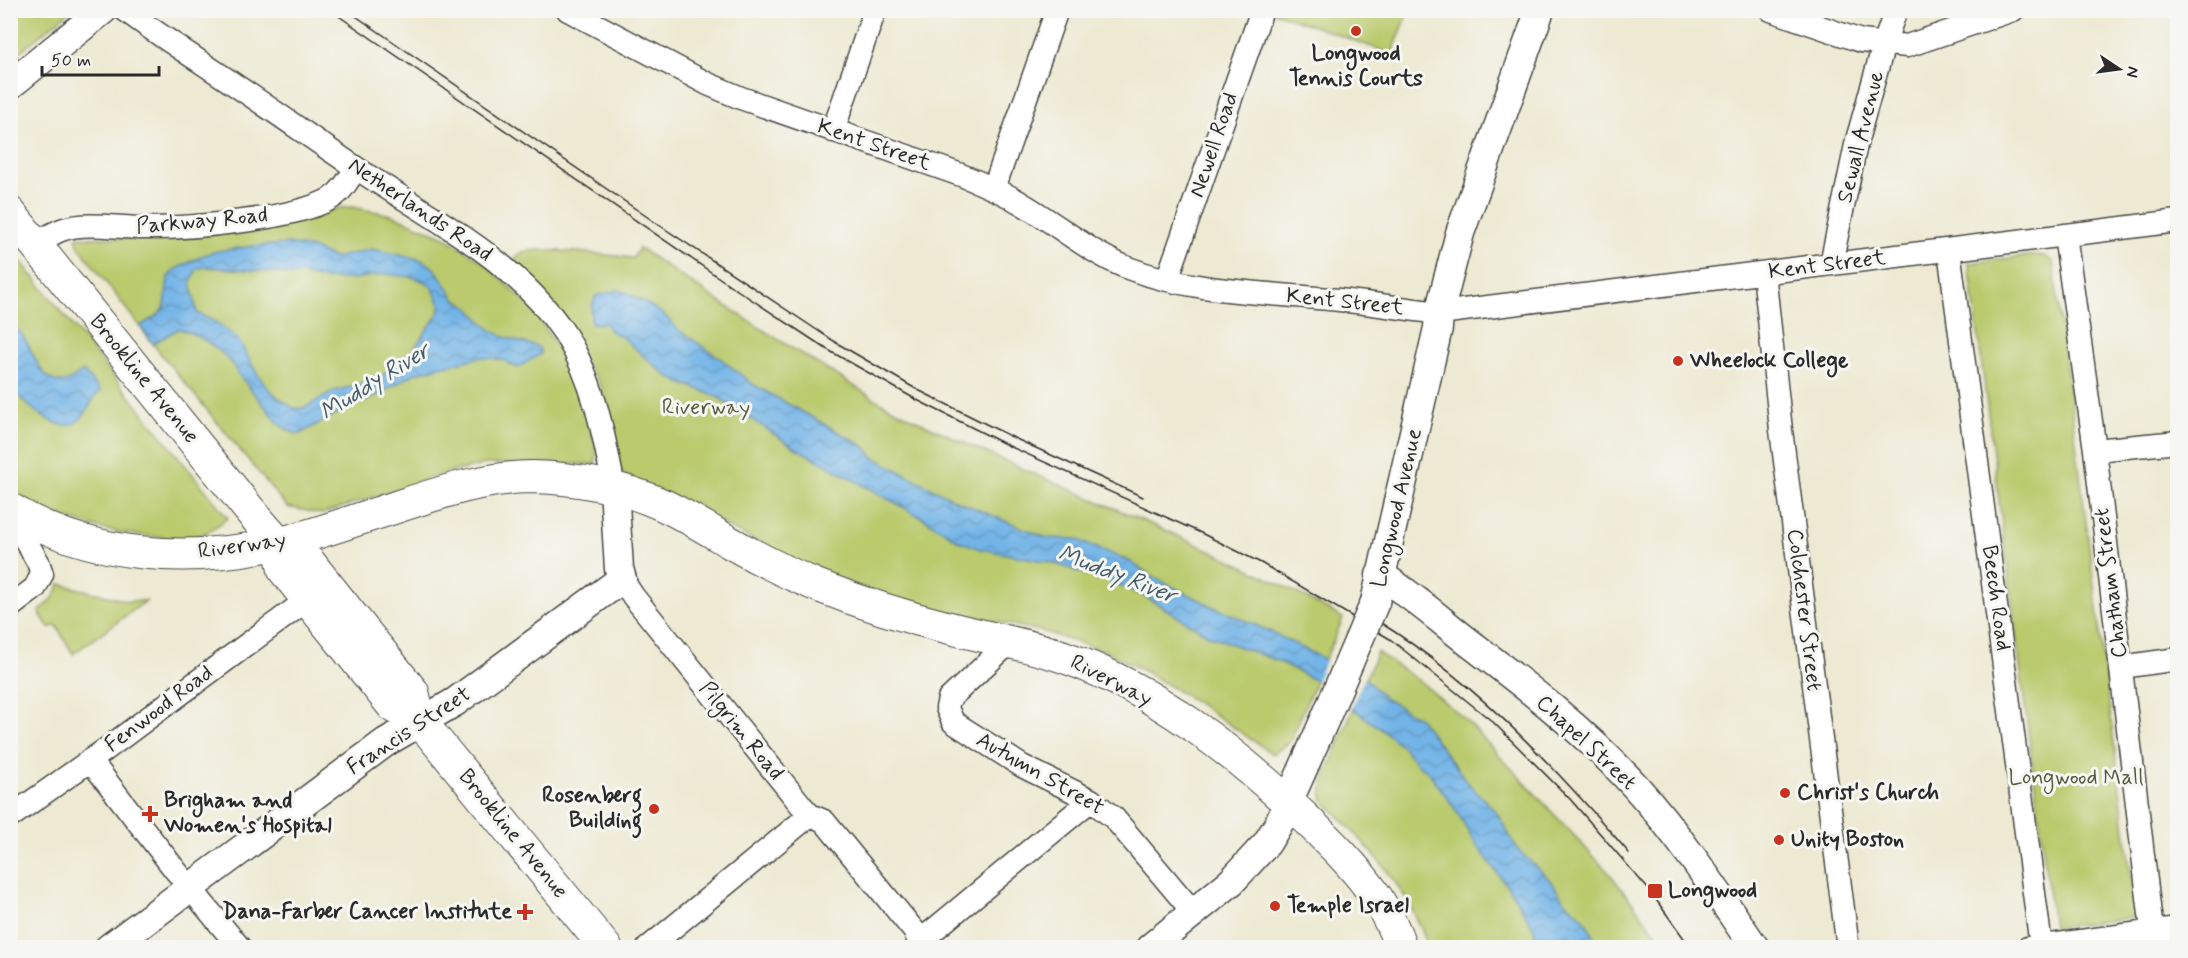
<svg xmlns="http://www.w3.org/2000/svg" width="2188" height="958" font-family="Mynerve,sans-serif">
	<defs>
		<pattern id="water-waves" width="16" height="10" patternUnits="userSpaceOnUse" patternTransform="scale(1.5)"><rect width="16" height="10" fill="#72b4e7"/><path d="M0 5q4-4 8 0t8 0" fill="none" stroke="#5e93bb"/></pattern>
	</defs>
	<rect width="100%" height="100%" fill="#f6f6f2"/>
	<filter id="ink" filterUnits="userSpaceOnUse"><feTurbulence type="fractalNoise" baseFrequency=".0167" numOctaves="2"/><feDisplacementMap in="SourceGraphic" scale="12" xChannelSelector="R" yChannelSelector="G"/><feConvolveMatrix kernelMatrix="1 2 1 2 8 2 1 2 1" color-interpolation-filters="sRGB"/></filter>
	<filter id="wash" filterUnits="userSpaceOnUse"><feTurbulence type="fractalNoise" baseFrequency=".008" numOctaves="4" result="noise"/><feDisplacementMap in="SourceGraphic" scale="24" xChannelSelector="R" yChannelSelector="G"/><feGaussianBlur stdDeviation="1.35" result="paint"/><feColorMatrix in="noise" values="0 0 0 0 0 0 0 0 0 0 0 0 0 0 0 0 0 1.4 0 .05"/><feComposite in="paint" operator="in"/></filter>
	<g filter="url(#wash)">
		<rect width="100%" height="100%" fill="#ede9d2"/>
		<path fill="#baca6d" stroke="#727a4c" stroke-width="1.5" d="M11,10H70V11L11,59Z
			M1274,11V10L1409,11L1392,54L1274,12Z
			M352,207L392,215L445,237L482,261L535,311L563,357L585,406L597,452L595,464H486L443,474L322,514L287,507L160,353L79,247L76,237L134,239L186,237L309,216L340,208Z
			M10,248L228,518C219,524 211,532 201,535C187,540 173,538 159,537C105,534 57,519 11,491Z
			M639,248C701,289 762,331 826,369C845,380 864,393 884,404C1034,481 1196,534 1343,618L1290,742L1273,754L1193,700L1137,667L1102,650L1041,631L898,601L817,572L621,473L608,407L599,382L512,262C515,259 518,254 523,252C537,246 613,256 633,258Z
			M2037,255L2045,256L2053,262L2136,917L2053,928L1969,263Z
			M60,584L127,601H146L73,654L56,625L49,628L39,612L54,597Z
			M1377,652L1422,683L1466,720L1610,874L1667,947H1428C1409,887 1365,843 1322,799L1323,781Z"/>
		<path fill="url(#water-waves)" stroke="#4e7089" stroke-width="1.5" fill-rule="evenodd" d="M289,244L312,248L334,258L372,249L419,259L426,262L436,270L456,300C469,304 479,320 489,328C502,339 523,342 539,347L541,354L517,368L503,360L481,357L428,370L414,374L372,398L338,413L300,434L293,433L280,425L237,373C231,355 197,333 178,329L153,344L140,326L158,315L165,306L168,277L174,270L183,265L206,254L217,251L253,246ZM205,267L275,272L289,275L303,274L322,279H353L385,274L411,277L423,281L432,287L440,304V311L413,350L394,363L383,375L365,381L358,385L334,391L304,408H294L279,398L268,388L258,375L238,339L217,323L197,313L191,282L197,269Z
			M618,290L627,293L651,306L664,315L679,330L720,358L754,385L853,440L865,447L873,457L955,500L1047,538L1076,539L1129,561L1153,577L1210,605L1271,632L1368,681L1384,698L1418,717L1426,727L1469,784L1497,813L1518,850L1549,879L1564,900L1584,918L1599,947H1537L1534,929L1512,893L1476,844L1455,809L1428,771L1417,764L1403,747L1386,733L1314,680L1280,662L1208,635L1146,597L1115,583L1049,562L980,549L957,540L928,521L794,447L719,398L698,389L680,383L664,374L622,337L610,331L606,324L591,323V311L595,296Z
			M11,322C16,328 22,334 26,341C35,355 43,388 67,381C73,379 78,374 83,371L100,391C91,400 88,413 78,421C58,437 24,402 11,389Z"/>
		<path fill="#ede9d2" d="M1327,657L1365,676L1350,711L1315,684Z"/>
	</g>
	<g filter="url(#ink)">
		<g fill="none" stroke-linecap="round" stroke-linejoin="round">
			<defs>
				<path id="minor" d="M125,10C161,37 200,61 238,87C283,117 327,149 373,179C441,223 519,264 565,334C594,381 604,435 614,488
					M568,10L708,84L741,98L961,175C981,183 1001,191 1019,202C1056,223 1088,252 1128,268C1187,291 1255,292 1317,298C1358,301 1399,308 1439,313L2178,221
					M1771,10L1861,41L1907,46L2013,10
					M833,131L875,10
					M994,188L1057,10
					M2065,235L2095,450L2152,931
					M35,244C44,239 54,232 64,229C88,221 124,229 150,228C193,228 295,219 330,199C342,192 349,179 356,168
					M1949,250L2041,946
					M1831,264L1857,140L1884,44L1896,10
					M1764,273L1781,430L1848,948
					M1167,280L1262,10
					M2095,450L2178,442
					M10,513L38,562L42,574L35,588L10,607
					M622,579L633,596L801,805L810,815L824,821L915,932L922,948
					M1010,642L949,699L947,708L953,722L1022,766L1091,800L1114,818L1193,912
					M2121,667L2178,659
					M90,760L176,871L240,948
					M10,817L105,750L307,600
					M918,943L1091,800
					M648,948L810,815
					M2028,948L2178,928"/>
				<path id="major" d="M10,85L103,10
					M1380,575C1411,594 1439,619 1467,641C1526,686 1586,732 1636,787C1680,836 1717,892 1755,948
					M1375,602L1438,328L1439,313L1460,233L1540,10
					M109,948L386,742L455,702L622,579L619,569L614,488
					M1150,948L1231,882L1267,843L1278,825L1325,719"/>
				<path id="highway" d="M10,213L252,513L279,544L310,563L316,571L413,692L420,721
					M10,509C92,559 192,564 284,542C317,534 349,522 381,512C430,496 481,477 533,477C576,478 624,487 663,505C687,516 709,530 731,543C759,559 787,573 816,585C859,602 905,617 950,628C988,638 1027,644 1064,657C1155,689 1234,752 1304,817C1330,842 1357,868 1377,898C1387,914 1395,930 1401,948
					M279,544L284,570L393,706L420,721L606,948"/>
			</defs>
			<use href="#minor" stroke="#484844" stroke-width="25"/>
			<use href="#major" stroke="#484844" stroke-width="31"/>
			<use href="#highway" stroke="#484844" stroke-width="34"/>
			<use href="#minor" stroke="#fff" stroke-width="22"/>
			<use href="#major" stroke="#fff" stroke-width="28"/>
			<use href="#highway" stroke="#fff" stroke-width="32"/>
			<path stroke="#2b2b2b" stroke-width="1.5" d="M330,10L734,288L828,350L917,400L1009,446L1201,533L1261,563L1390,639L1493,722L1570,799L1649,890L1691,948
				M347,10L659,225L835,342L916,389L1014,438L1143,497
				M1361,611C1465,671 1551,762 1629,853"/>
			<defs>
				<path id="major-bridge" d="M1325,719L1375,602"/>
			</defs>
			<use href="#major-bridge" stroke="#484844" stroke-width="31" stroke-linecap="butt"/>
			<use href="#major-bridge" stroke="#fff" stroke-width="28"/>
		</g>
	</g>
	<g fill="#c8321e" stroke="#f6f6f2" stroke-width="2">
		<circle cx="1356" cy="31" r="6"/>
		<circle cx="1678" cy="361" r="6"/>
		<circle cx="1785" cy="793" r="6"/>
		<circle cx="654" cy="809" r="6"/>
		<path d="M147 805h6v6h6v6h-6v6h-6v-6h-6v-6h6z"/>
		<circle cx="1779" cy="840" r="6"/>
		<rect x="1647" y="883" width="16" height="16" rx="3"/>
		<circle cx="1275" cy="906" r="6"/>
		<path d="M522 903h6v6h6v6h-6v6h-6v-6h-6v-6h6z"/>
	</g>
	<g text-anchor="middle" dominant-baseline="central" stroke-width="6" stroke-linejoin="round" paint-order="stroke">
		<g font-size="22" font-weight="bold" fill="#2b2b2b" stroke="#f6f6f2" text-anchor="start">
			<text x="1356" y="54" text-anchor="middle">Longwood<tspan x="1356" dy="25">Tennis Courts</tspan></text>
			<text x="1690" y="361">Wheelock College</text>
			<text x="1797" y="793">Christ's Church</text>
			<text x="642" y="796" text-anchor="end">Rosenberg<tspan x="642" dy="25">Building</tspan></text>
			<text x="164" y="801">Brigham and<tspan x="164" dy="25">Women's Hospital</tspan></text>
			<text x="1791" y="840">Unity Boston</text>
			<text x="1668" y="891">Longwood</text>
			<text x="1287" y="906">Temple Israel</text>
			<text x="512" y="912" text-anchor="end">Dana-Farber Cancer Institute</text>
		</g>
		<g font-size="22" fill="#2b2b2b" stroke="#f6f6f2">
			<text transform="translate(1861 137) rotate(-76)">Sewall Avenue</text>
			<text transform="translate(874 145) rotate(19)">Kent Street</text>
			<text transform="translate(1214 145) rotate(-71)">Newell Road</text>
			<text transform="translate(420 210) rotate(34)">Netherlands Road</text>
			<text transform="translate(202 221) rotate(-5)">Parkway Road</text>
			<text transform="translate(1827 265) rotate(-7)">Kent Street</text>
			<text transform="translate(1345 302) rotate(6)">Kent Street</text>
			<text transform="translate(144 379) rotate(51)">Brookline Avenue</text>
			<text transform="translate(1397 508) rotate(-77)">Longwood Avenue</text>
			<text transform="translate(242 546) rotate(-8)">Riverway</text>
			<text transform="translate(2111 583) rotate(-97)">Chatham Street</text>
			<text transform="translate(1996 598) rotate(82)">Beech Road</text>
			<text transform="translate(1804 610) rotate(83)">Colchester Street</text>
			<text transform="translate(1111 681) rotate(27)">Riverway</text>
			<text transform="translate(159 709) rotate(-37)">Fenwood Road</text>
			<text transform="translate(409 731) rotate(-33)">Francis Street</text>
			<text transform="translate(741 731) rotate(51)">Pilgrim Road</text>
			<text transform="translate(1586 743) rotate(43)">Chapel Street</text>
			<text transform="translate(1040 774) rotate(30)">Autumn Street</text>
			<text transform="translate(513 834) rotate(51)">Brookline Avenue</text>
		</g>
		<g font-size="22" fill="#565b3f" stroke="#f6f6f2">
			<text x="706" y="408">Riverway</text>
			<text x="2076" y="778">Longwood Mall</text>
		</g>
		<g font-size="24" font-style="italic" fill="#445b6d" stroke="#f6f6f2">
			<text transform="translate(375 382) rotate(-32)">Muddy River</text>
			<text transform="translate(1117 575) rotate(21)">Muddy River</text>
		</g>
	</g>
	<rect width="2188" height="958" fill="none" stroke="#f6f6f2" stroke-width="36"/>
	<g transform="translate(2119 69) rotate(103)" stroke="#f6f6f2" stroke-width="4.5" paint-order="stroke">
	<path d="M0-4.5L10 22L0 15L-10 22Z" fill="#2b2b2b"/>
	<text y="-9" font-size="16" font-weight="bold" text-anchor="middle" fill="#2b2b2b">N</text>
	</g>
	<path d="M42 66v9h117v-9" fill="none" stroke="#2b2b2b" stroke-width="3"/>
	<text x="51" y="66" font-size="18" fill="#2b2b2b" stroke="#f6f6f2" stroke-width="4.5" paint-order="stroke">50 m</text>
</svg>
